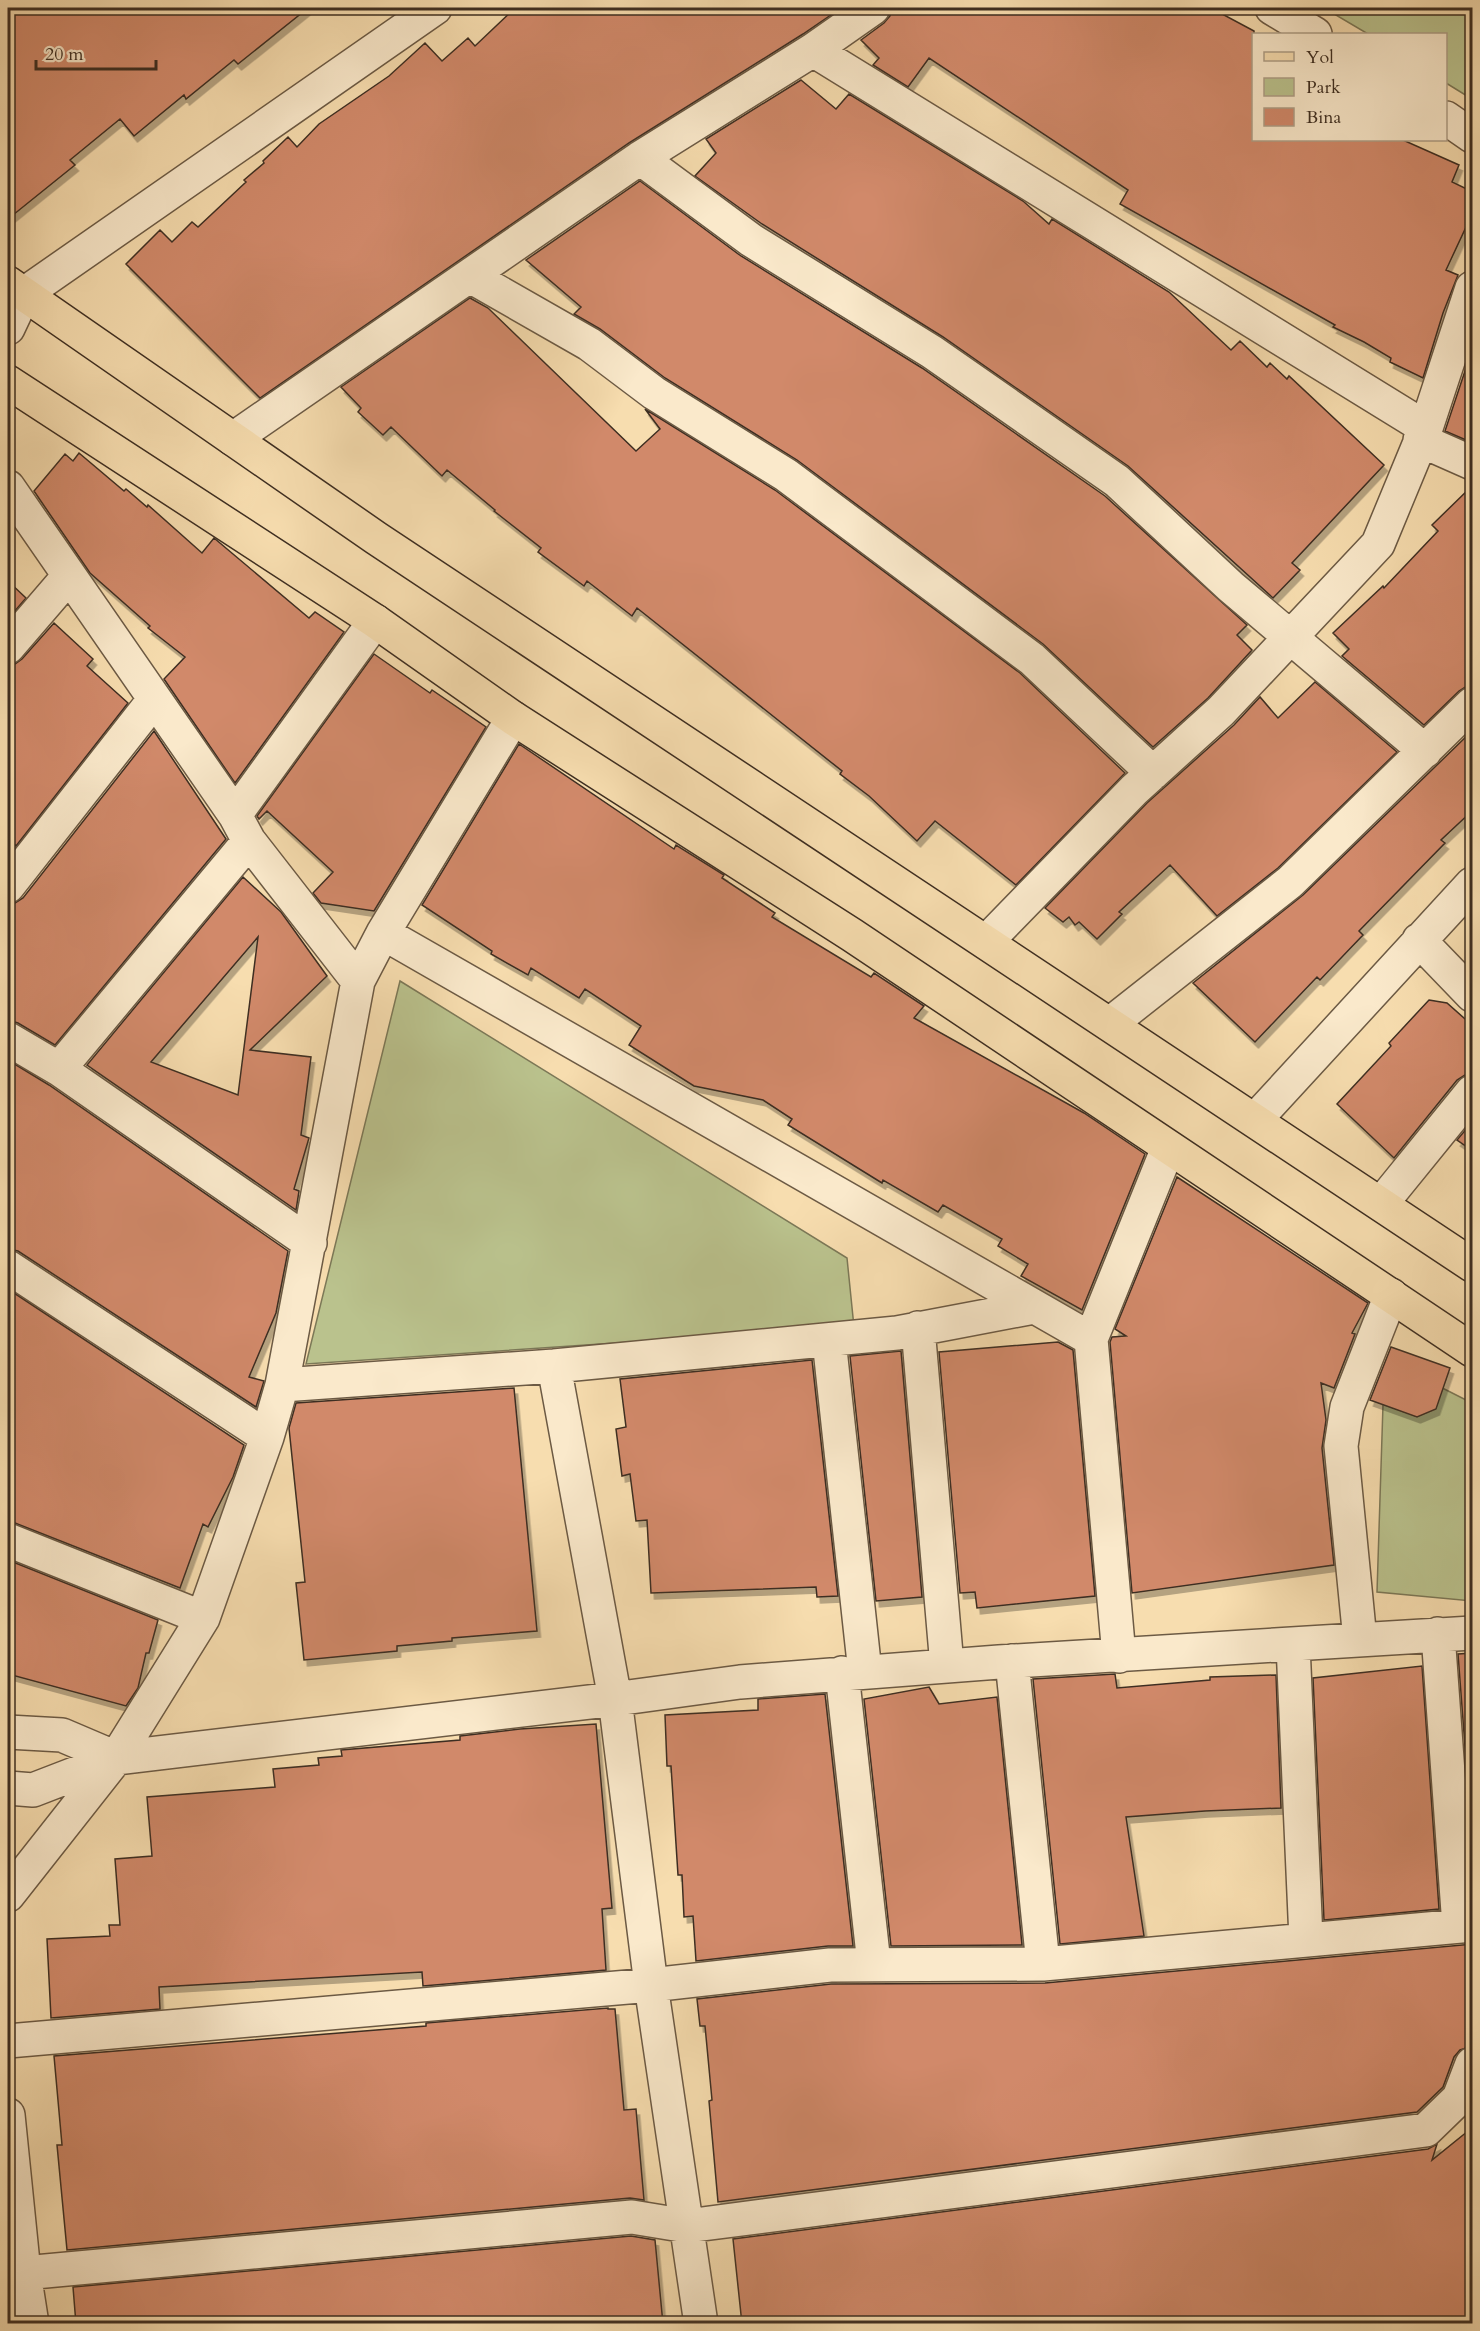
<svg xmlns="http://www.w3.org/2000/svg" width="1480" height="2331" font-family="Cardo,serif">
	<defs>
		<filter id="shadow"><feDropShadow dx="3.5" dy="6" stdDeviation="0" flood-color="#0004"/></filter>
	</defs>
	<rect width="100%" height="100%" fill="#f7ddaf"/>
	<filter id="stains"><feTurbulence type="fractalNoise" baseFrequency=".00333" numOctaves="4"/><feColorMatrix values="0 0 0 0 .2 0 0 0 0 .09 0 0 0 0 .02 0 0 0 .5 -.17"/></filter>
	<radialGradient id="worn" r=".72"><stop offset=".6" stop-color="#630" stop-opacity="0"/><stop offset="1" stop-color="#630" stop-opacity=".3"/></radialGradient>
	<path fill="#bac28d" stroke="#7c7857" stroke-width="1.5" d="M1324,8H1472V91L1467,96L1446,83V34H1368Z
		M400,981L847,1258L854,1327L306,1364Z
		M1389,1361L1472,1403V1601L1377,1592L1383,1405Z"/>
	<path fill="#d1896b" stroke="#3e2e21" stroke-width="1.5" fill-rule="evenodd" filter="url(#shadow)" d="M8,8H308L238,64L234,60L186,99L184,95L134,136L120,119L70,160L75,165L8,219Z
		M515,8H841L803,34L629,143L260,398L126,264L160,230L172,242L192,222L198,227L246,182L244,180L264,163L263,161L288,137L297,147L319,124L389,76L425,43L442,61L468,38L475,46Z
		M892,8H1211L1254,31V140H1403L1459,165L1452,182L1473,192V212L1446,270L1458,275L1443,313L1423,378L1390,362L1391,358L1364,342L1333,327L1335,325L1120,204L1128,190L929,58L908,87L873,65L879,58L861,40L884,23L890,16Z
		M801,80L836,109L849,94L1023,201L1049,224L1052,219L1169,292L1231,350L1240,341L1267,367L1270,363L1287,379L1289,376L1384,465L1292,563L1300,570L1273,598L1128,466L943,337L762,224L695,176L716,153L706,139Z
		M640,181L741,256L922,368L1105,496L1247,625L1237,635L1252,650L1208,698L1153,747L1043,644L797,460L665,378L600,329L574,314L581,307L526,260Z
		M470,298L488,308L636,451L660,429L645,409L775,490L1020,673L1125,773L1016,885L935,821L917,841L869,796L840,774L842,771L637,608L632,616L587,581L584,586L538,552L541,548L494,511L495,510L447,470L442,476L391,427L383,435L358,412L361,408L341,387Z
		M1473,347V443L1445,431Z
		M79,453L124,491L126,489L147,507L148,505L202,553L214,538L309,618L315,612L344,632L235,783L164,679L185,657L148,628L150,626L90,573L34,491L65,454L73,461Z
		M1473,485V686H1467L1459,691L1424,725L1342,656L1349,649L1333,633L1383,586L1384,588L1438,531L1432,525Z
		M8,581L26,598L8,619Z
		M54,623L93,659L87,666L128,703L16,846L8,837V665L15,664L22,659Z
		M374,654L430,693L432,690L486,727L374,911L321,903L313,893L333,872L267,811L259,819L257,816Z
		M1315,682L1397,752L1278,868L1217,916L1170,865L1119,912L1122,914L1097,939L1079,922L1075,925L1069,917L1063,922L1045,908L1147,803L1234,725L1260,697L1278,718Z
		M1473,730V810L1441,840L1445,843L1359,931L1363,935L1320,980L1317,977L1255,1042L1193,983L1303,895Z
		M154,731L226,839L55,1045L18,1023L8,1020V904L15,903L23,898Z
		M519,744L674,849L676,845L724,875L722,878L775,913L772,917L871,977L874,973L924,1006L914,1018L1084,1113L1145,1154L1082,1310L1021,1276L1028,1264L998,1246L1002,1239L943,1205L938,1212L883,1180L882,1183L788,1125L792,1119L763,1100L694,1086L629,1045L641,1026L585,989L579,998L531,968L528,975L491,954L492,951L422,905Z
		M243,877L281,912L327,976L250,1050L311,1057L301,1135L309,1138L294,1189L299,1191L296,1210L87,1065ZM258,937L238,1095L151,1062Z
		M1429,1000L1447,1003L1473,1026V1074L1465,1075L1457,1080L1394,1158L1337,1104L1391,1046L1389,1043Z
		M8,1060L49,1085L288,1251L276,1313L249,1377L264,1381L256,1407L18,1251L8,1249Z
		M1473,1121V1151L1457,1140Z
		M1177,1177L1368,1303L1352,1333L1355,1334L1334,1388L1321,1383L1326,1420L1322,1448L1334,1565L1132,1593L1110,1342L1112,1337L1126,1336L1115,1329Z
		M8,1289L244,1445L233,1477L208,1527L203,1524L180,1588L15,1523L8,1522Z
		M1058,1342L1073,1350L1095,1596L977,1608L975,1592L960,1593L939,1352Z
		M1391,1347L1450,1368L1436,1409L1417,1417L1370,1400Z
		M901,1351L922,1597L876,1601L850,1356Z
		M812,1360L838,1596L817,1597L816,1587L651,1593L647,1520L636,1521L630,1474L622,1476L616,1429L626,1427L620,1379Z
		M514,1388L537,1631L452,1638V1641L397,1646V1651L304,1660L296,1583L305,1582L289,1428L296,1403Z
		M8,1560L158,1620L149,1653H146L138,1688L126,1706L8,1674Z
		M1473,1653V1852L1458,1654Z
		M1422,1666L1439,1909L1324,1920L1313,1678Z
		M1115,1674L1117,1688L1210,1680V1677L1276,1675L1281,1808L1205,1811L1126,1817L1144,1936L1060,1944L1033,1679Z
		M929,1687L939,1704L997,1697L1022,1945L891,1946L864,1699Z
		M825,1694L853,1946H828L696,1961L693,1916L684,1917L682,1875H678L671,1766H667L665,1715L758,1710V1699Z
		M596,1724L612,1908L602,1909L606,1970L423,1986L422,1972L159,1987L160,2009L51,2018L47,1939L110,1936L109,1925H120L115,1859L152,1856L147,1797L275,1787L273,1769L319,1765L318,1758L342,1756L341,1750L460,1740V1736L520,1729Z
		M1473,1944V2046L1460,2050L1454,2057L1443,2087L1417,2112L718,2202L709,2101L712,2100L705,2026H700L697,1999L831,1984L1045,1983Z
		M608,2008V2009H615L624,2110L636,2109L644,2200L630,2198L67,2250L57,2145H62L54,2056L426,2026V2023Z
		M1473,2127V2324H742L733,2239L1428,2149L1437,2144L1432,2160Z
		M631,2236L655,2240L663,2324H76L73,2287Z"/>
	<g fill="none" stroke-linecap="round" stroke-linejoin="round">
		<defs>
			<path id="minor" d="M1272,8L1315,34
				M813,50L1426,428
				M1446,118L1472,136
				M640,158L751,240L932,352L1117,481L1231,587L1425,751
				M470,276L589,344L654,393L786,475L1032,659L1153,773
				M8,328L24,294L435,8
				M233,439L640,158L813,50L873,8
				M1420,440L1472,463
				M8,487L235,815L249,841L358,981
				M8,647L69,576
				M235,815L375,621
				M8,886L154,700
				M383,933L1091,1339
				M1419,940L1472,995
				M986,942L1134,790L1221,711L1378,544L1426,428L1472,288
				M1110,1024L1290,882L1472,704
				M8,1039L59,1069L310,1243
				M59,1069L249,841
				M1255,1120L1472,884
				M1381,1204L1472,1092
				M8,1267L267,1437
				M918,1328L947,1666
				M829,1340L865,1672
				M554,1366L615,1699L651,1985L701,2324
				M282,1385L554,1366L897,1333L1034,1307
				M8,1540L203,1618
				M1438,1634L1459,1926
				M1360,1640L1341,1446L1347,1407L1391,1295
				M1293,1645L1306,1939
				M1119,1656L1091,1339L1168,1148
				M1012,1661L1043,1964
				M842,1673L874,1964
				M8,1732L62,1735L116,1758
				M8,1788L33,1790L116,1758L615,1699L740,1682L999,1662L1472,1633
				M8,1895L116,1758L203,1618L267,1437L282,1385L358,981L383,933L513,718
				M8,2041L651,1985L830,1965L1043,1964L1472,1925
				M8,2115L24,2273L32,2324
				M24,2273L632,2217L687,2226L1426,2130L1459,2098L1472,2064"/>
			<path id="major" d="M8,283L376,538L1472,1265
				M8,382L375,621L513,718L852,935L1472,1350"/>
		</defs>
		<use href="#minor" stroke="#6c5a44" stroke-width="36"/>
		<use href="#major" stroke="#3e2e21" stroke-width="36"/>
		<use href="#minor" stroke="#fae9cb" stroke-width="33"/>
		<use href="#major" stroke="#f7ddaf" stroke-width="33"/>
	</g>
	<rect width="1480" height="2331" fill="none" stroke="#f7ddaf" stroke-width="30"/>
	<rect x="9" y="9" width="1462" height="2313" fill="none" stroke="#3e2e21" stroke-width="3"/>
	<rect x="15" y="15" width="1450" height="2301" fill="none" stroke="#3e2e21" stroke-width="1.5"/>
	<rect x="1252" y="33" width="195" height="108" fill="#fae9cb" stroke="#af9e87" stroke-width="1.5"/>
	<rect x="1264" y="52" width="30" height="9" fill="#f7ddaf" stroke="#af9e87" stroke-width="1.5"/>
	<text x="1306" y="63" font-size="18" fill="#3e2e21">Yol</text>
	<rect x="1264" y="78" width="30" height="18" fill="#bac28d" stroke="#af9e87" stroke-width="1.5"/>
	<text x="1306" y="93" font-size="18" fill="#3e2e21">Park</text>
	<rect x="1264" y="108" width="30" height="18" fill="#d1896b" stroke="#af9e87" stroke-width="1.5"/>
	<text x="1306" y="123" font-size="18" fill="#3e2e21">Bina</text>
	<path d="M36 60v9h120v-9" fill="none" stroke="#3e2e21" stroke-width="3"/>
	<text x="45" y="60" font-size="18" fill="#3e2e21" stroke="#fae9cb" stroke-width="4.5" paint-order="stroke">20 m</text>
	<rect width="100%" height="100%" filter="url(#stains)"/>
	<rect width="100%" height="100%" fill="url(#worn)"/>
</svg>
